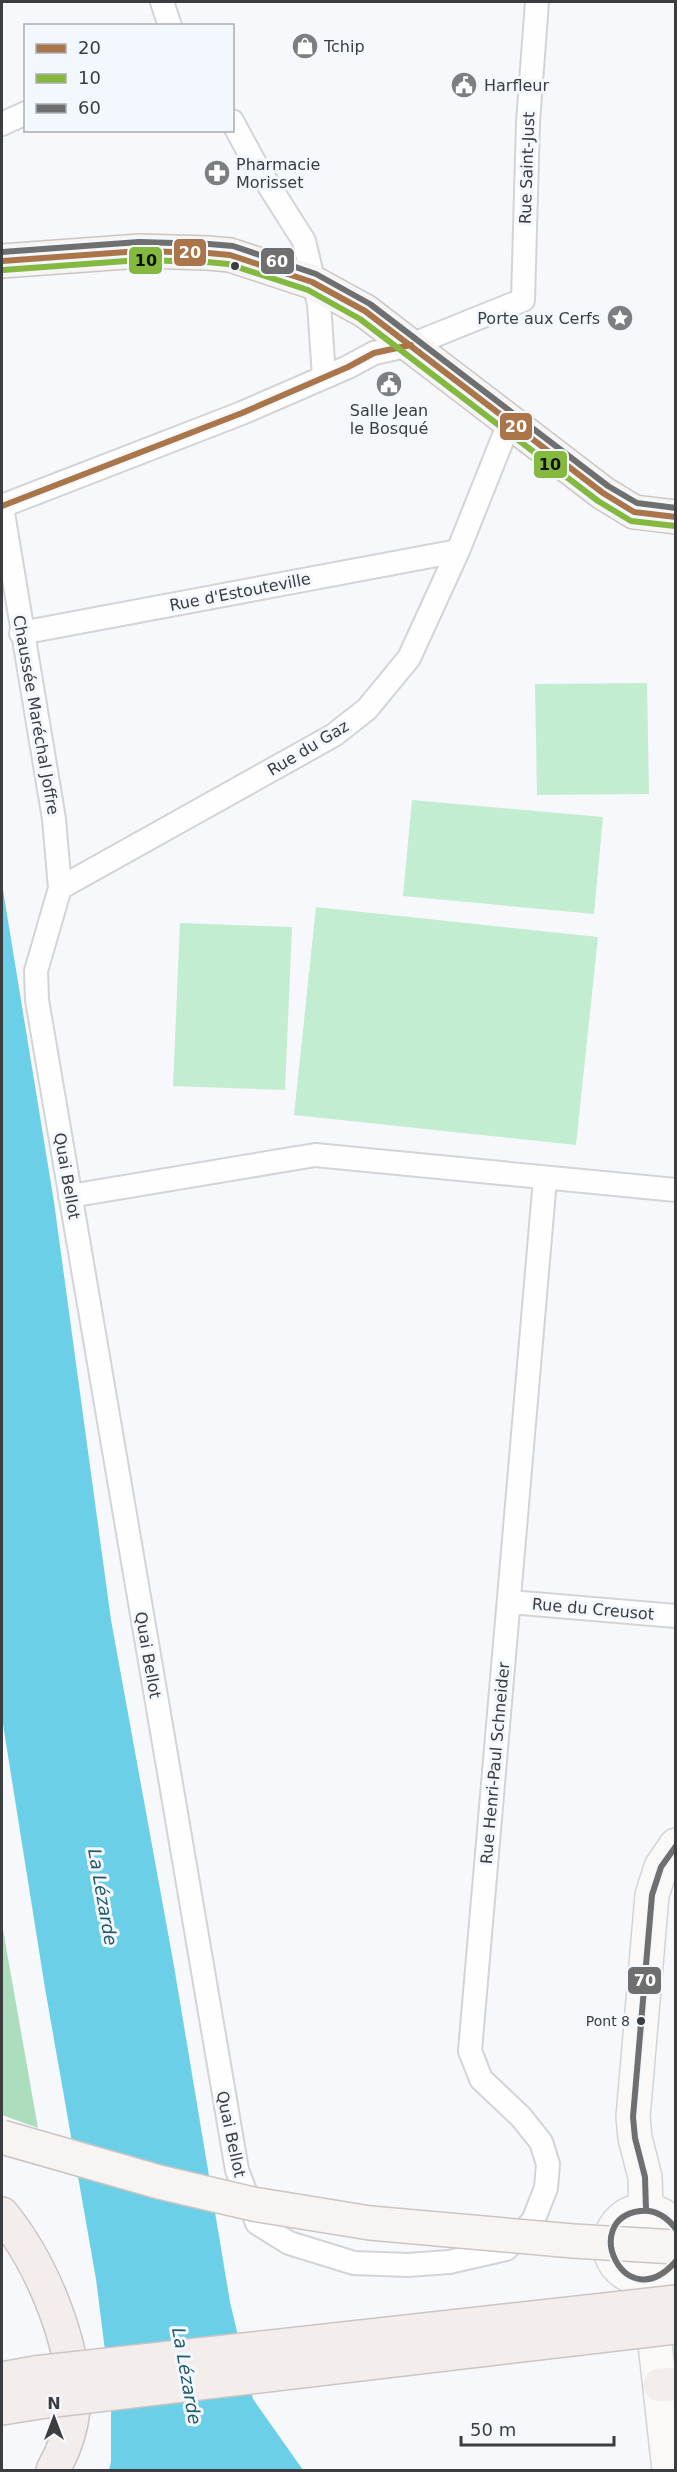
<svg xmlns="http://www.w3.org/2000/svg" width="677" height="2472" font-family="'DejaVu Sans',sans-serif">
	<rect width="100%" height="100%" fill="#f6f8fb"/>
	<path fill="#c3edd1" d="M647,683L649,794L537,795L535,684Z
		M412,800L603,817L594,914L403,896Z
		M316,907L598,937L576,1145L294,1115Z
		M180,923L292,927L285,1090L173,1086Z"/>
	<path fill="#acdebd" d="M2,1924L38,2128L2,2115Z"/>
	<path fill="#6bcfe8" d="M2,884L54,1202L111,1620L174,1966L230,2302L253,2399L303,2470H109L111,2462V2398L96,2279L45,1988L2,1718Z"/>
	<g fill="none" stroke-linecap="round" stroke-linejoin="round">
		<defs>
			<path id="street" d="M162,2L170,26
				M232,121L257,167L304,241L319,304L324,377
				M2,124L26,113
				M2,506L242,413L348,367L374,353L411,345L523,300L528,122L537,2
				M2,507L54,819L60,888L36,971L37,1000L237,2170L257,2223L289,2243L354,2263L408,2265L449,2262L506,2249L533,2221L546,2188L548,2164L541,2142L521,2117L481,2079L470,2051L545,1179
				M21,633L458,551
				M60,888L334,735L367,709L409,658L458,551L509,423
				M70,1196L315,1155L676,1190
				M510,1602L676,1616"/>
			<path id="secondary" d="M646,2210L645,2177L635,2138L633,2117L652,1895L661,1867L676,1845
				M676,2230C668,2217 656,2209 641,2211C630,2212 621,2218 615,2227C591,2266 651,2303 676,2260
				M648,2280L669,2470"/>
			<path id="primary" d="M2,261L140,251L208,253L230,255L312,282L365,311L603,493L634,512L676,517"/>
			<path id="highway" d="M2,2214C41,2262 78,2347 73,2410C71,2432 63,2452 53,2470
				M2,2379L35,2373
				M660,2385L676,2384
				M2,2408L46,2401"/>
		</defs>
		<use href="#street" stroke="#d2d4d7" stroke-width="26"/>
		<use href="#secondary" stroke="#d2d4d7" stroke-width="36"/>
		<use href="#primary" stroke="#cbc5c3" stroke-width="36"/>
		<use href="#highway" stroke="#cbc5c3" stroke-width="36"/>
		<use href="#street" stroke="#fefefe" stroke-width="22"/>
		<use href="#secondary" stroke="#fbf9f8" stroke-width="33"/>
		<use href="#primary" stroke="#f8f4f2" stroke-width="33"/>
		<use href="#highway" stroke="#f3eeeb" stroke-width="33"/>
		<defs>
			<path id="primary-bridge" d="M2,2137L159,2182L253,2204L370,2223L573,2241L676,2247"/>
			<path id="highway-bridge" d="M35,2373L676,2302
				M46,2401L676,2327"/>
		</defs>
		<use href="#primary-bridge" stroke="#cbc5c3" stroke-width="36" stroke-linecap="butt"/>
		<use href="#highway-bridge" stroke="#cbc5c3" stroke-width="36" stroke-linecap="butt"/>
		<use href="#primary-bridge" stroke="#f8f4f2" stroke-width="33"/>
		<use href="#highway-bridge" stroke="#f3eeeb" stroke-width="33"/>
		<defs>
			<path id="bus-1" d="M2,261L140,251L208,253L230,255L312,282L365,311L603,493L634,512L676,517
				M2,506L242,413L348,367L374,353L411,345"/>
			<path id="bus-2" d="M3,270L140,260L207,262L228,264L308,290L360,319L598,501L631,521L675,526"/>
			<path id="bus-3" d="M2,252L139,242L209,244L233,246L316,274L370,304L608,486L637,503L676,508"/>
			<path id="bus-4" d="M646,2210L645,2177L635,2138L633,2117L652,1895L661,1867L676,1846
				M676,2229C667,2217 655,2209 640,2211C579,2219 625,2320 676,2261"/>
		</defs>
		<use href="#bus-1" stroke="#f3f8fe" stroke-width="10"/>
		<use href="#bus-2" stroke="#f3f8fe" stroke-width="10"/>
		<use href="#bus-3" stroke="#f3f8fe" stroke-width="10"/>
		<use href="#bus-4" stroke="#f3f8fe" stroke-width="10"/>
		<use href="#bus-1" stroke="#aa7649" stroke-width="6"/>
		<use href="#bus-2" stroke="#85b83f" stroke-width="6"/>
		<use href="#bus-3" stroke="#706f6f" stroke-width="6"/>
		<use href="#bus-4" stroke="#706f6f" stroke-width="6"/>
	</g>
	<defs>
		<symbol id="shop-disc" viewBox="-11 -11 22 22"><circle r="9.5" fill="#7c7e81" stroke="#f3f8fe"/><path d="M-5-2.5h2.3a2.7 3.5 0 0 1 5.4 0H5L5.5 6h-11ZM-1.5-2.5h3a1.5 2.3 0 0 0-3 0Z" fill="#fff"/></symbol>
		<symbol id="civic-disc" viewBox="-11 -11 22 22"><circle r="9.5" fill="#7c7e81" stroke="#f3f8fe"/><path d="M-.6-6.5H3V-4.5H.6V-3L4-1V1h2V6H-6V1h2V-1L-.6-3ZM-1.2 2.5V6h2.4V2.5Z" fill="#fff"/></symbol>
		<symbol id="pharmacy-disc" viewBox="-11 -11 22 22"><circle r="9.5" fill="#7c7e81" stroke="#f3f8fe"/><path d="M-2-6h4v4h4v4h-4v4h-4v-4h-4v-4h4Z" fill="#fff"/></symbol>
		<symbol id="sight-disc" viewBox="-11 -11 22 22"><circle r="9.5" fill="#7c7e81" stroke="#f3f8fe"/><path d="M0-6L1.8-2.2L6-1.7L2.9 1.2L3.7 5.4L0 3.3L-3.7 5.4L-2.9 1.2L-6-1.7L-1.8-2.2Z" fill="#fff"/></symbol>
	</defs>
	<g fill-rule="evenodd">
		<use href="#shop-disc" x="290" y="31" width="30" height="30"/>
		<use href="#civic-disc" x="449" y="70" width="30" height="30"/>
		<use href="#pharmacy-disc" x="202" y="158" width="30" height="30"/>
		<use href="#sight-disc" x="605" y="303" width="30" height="30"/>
		<use href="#civic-disc" x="374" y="369" width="30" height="30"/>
	</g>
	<g fill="#3b3d40" stroke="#f3f8fe" stroke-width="2">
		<circle cx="235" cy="266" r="5"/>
		<circle cx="641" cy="2021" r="5"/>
	</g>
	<g text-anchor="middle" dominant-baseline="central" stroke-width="6" stroke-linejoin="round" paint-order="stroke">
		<g font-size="14" fill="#3b3d40" stroke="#f3f8fe" text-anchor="end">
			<text x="630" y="2021">Pont 8</text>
		</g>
		<g font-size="16" fill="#3b3d40" stroke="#f3f8fe" text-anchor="start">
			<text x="324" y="46">Tchip</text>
			<text x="484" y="85">Harfleur</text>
			<text x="236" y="164">Pharmacie<tspan x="236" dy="18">Morisset</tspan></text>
			<text x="600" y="318" text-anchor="end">Porte aux Cerfs</text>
			<text x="389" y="410" text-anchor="middle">Salle Jean<tspan x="389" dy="18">le Bosqué</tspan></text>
		</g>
		<g font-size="16" fill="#3b3d40" stroke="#f3f8fe">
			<text transform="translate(527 168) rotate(-88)">Rue Saint-Just</text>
			<text transform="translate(240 592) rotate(-11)">Rue d'Estouteville</text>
			<text transform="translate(36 715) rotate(80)">Chaussée Maréchal Joffre</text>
			<text transform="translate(308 748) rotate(-31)">Rue du Gaz</text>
			<text transform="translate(67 1176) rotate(80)">Quai Bellot</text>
			<text transform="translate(593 1609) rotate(5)">Rue du Creusot</text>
			<text transform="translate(148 1655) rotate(80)">Quai Bellot</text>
			<text transform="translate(495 1763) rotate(-85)">Rue Henri-Paul Schneider</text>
			<text transform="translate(231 2134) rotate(78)">Quai Bellot</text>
		</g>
		<g font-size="18" font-style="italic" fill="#235968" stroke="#f3f8fe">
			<text transform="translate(103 1897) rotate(80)">La Lézarde</text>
			<text transform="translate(187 2376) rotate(80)">La Lézarde</text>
		</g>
	</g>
	<g stroke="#f3f8fe" stroke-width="2">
		<rect x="173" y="238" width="34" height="29" rx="6" fill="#aa7649"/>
		<rect x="128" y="246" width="35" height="29" rx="6" fill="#85b83f"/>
		<rect x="260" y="247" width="35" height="28" rx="6" fill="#706f6f"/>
		<rect x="499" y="412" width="34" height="29" rx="6" fill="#aa7649"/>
		<rect x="533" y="450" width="35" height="29" rx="6" fill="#85b83f"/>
		<rect x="627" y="1966" width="35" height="29" rx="6" fill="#706f6f"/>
	</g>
	<g font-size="16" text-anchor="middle" font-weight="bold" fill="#fff">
		<text x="190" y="258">20</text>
		<text x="277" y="267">60</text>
		<text x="516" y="432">20</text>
		<text x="645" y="1986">70</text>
	</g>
	<g font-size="16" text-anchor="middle" font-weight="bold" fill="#111">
		<text x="146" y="266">10</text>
		<text x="550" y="470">10</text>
	</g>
	<rect width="677" height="2472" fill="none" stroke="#3b3d40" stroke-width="6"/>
	<rect x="24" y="24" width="210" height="108" fill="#f3f8fe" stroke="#a9adb2" stroke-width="1.5"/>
	<rect x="36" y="44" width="30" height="9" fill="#aa7649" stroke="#a9adb2" stroke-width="1.5"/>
	<text x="78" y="54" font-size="18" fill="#3b3d40">20</text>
	<rect x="36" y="74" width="30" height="9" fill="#85b83f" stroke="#a9adb2" stroke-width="1.5"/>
	<text x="78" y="84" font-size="18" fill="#3b3d40">10</text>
	<rect x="36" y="104" width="30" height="9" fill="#706f6f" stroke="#a9adb2" stroke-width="1.5"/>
	<text x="78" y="114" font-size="18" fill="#3b3d40">60</text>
	<g transform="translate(54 2418)" stroke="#f3f8fe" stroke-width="4.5" paint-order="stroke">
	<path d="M0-4.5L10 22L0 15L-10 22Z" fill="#3b3d40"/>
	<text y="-9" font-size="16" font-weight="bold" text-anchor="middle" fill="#3b3d40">N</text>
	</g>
	<path d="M461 2436v9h153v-9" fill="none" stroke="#3b3d40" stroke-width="3"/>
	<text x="470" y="2436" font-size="18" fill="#3b3d40" stroke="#f3f8fe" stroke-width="4.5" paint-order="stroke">50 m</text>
</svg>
